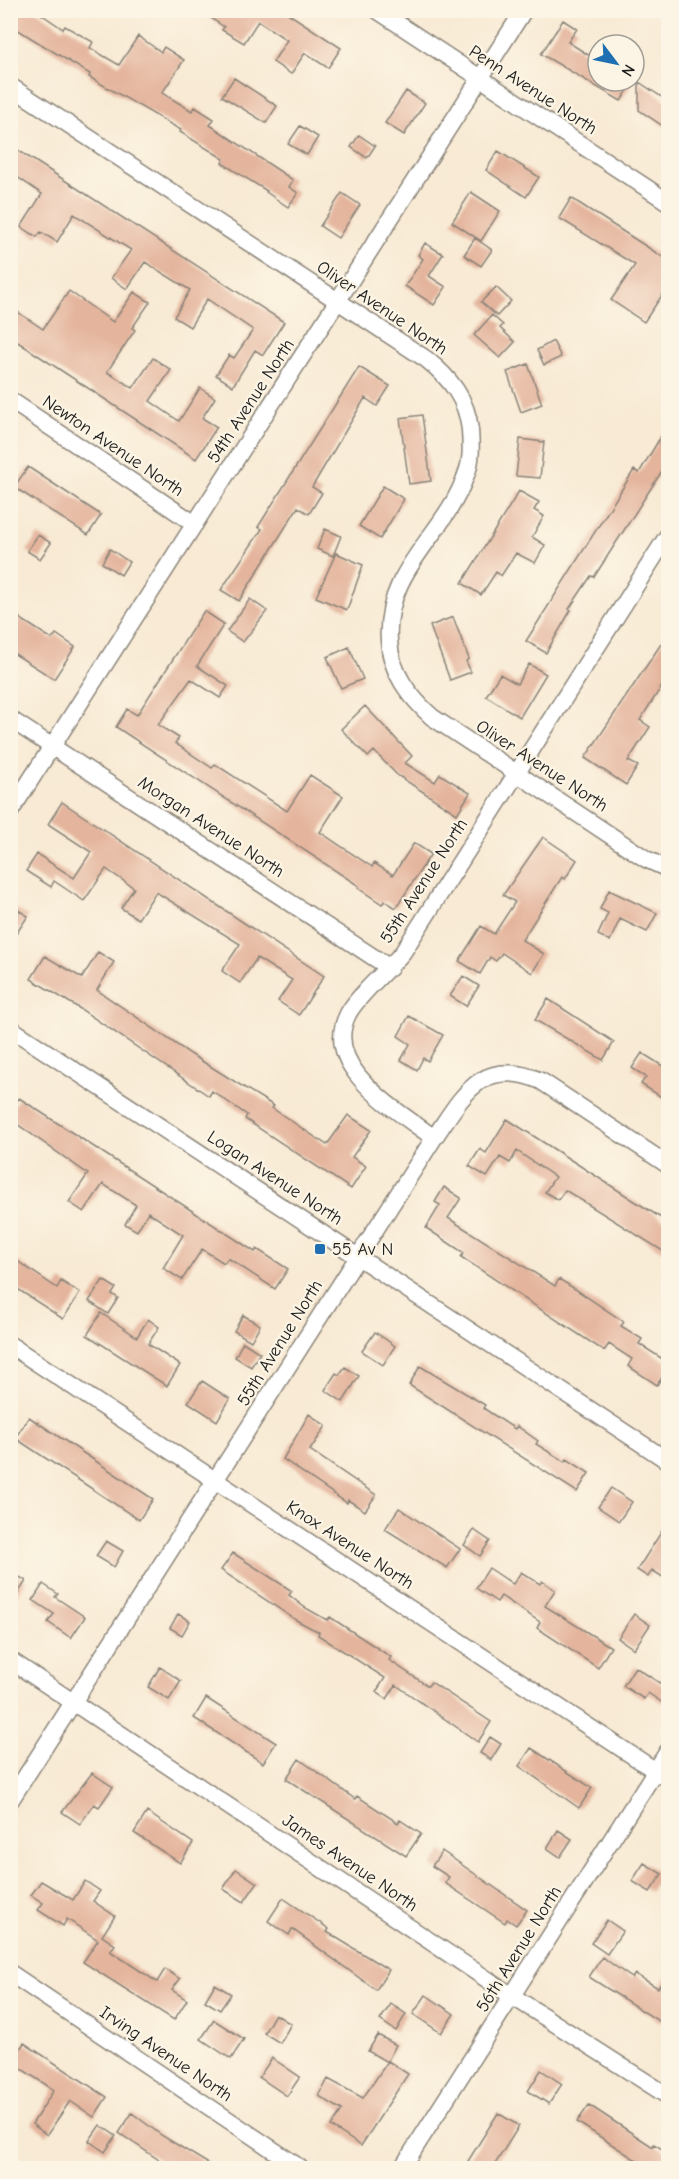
<svg xmlns="http://www.w3.org/2000/svg" width="679" height="2179" font-family="'Comic Neue',sans-serif">
	<rect width="100%" height="100%" fill="#fcf5e5"/>
	<filter id="ink" filterUnits="userSpaceOnUse"><feTurbulence type="fractalNoise" baseFrequency=".0167" numOctaves="2"/><feDisplacementMap in="SourceGraphic" scale="12" xChannelSelector="R" yChannelSelector="G"/><feConvolveMatrix kernelMatrix="1 2 1 2 8 2 1 2 1" color-interpolation-filters="sRGB"/></filter>
	<filter id="wash" filterUnits="userSpaceOnUse"><feTurbulence type="fractalNoise" baseFrequency=".008" numOctaves="4" result="noise"/><feDisplacementMap in="SourceGraphic" scale="24" xChannelSelector="R" yChannelSelector="G"/><feGaussianBlur stdDeviation="1.35" result="paint"/><feColorMatrix in="noise" values="0 0 0 0 0 0 0 0 0 0 0 0 0 0 0 0 0 1.4 0 .05"/><feComposite in="paint" operator="in"/></filter>
	<g filter="url(#wash)">
		<rect width="100%" height="100%" fill="#f8ead4"/>
		<g id="blocks">
			<path fill="#e4b49c" d="M10,10H35L63,29L65,26L93,42L90,48L119,65L138,36L161,52L164,47L184,60L162,93L192,111L195,107L214,119L210,125L293,180L289,187L298,193L288,207L266,192L267,191L222,163L224,159L180,132L181,130L89,77L90,74L10,25Z
				M199,10H283L341,48L328,68L305,53L291,74L273,62L287,40L258,21L244,43L222,30L224,27Z
				M563,20L577,29L568,42L598,61V81H634L621,101L541,54Z
				M234,78L277,106L266,123L222,96Z
				M639,82L669,102V130L639,110Z
				M406,91L425,103L404,135L385,123Z
				M300,126L318,137L307,155L288,144Z
				M359,135L375,146L367,158L351,147Z
				M10,145L284,322L263,355L255,350L233,386L216,375L229,355L234,358L253,330L207,299L190,327L174,317L190,290L145,262L127,289L111,278L131,250L74,214L57,242L41,232L37,237L21,227L42,194L10,172Z
				M498,151L539,177L526,197L486,170Z
				M471,192L500,211L481,241L452,222Z
				M342,193L360,205L338,238L320,226Z
				M571,198L669,261V285L644,322L611,300L635,265L559,218Z
				M475,238L492,250L481,266L464,255Z
				M425,243L443,254L429,276L446,287L434,305L405,286L423,259L418,255Z
				M496,287L511,301L497,316L481,302Z
				M69,291L113,322L134,292L150,302L132,328L135,330L107,372L133,388L153,358L171,370L150,401L179,421L200,388L215,398L202,418L217,427L196,459L10,337V307L43,329Z
				M492,315L503,325L500,328L515,342L500,358L474,335Z
				M553,341L561,357L544,365L537,350Z
				M528,364L542,404L521,412L507,372Z
				M359,367L390,386L377,406L365,398L312,487L322,493L309,514L298,507L239,601L221,590L262,529L258,527Z
				M422,415L431,481L409,484L400,418Z
				M669,423V460L594,577L591,576L569,609L571,610L546,653L526,641L634,470L639,473Z
				M520,439L544,442L540,478L516,476Z
				M28,467L101,515L88,535L14,487Z
				M383,486L404,499L380,539L359,526Z
				M519,491L539,502L534,510L544,516L532,537L545,545L535,563L516,553L501,576L496,572L481,595L462,583Z
				M325,529L341,536L333,556L317,549Z
				M38,535L51,543L40,559L27,551Z
				M110,549L129,562L121,575L102,563Z
				M336,553L363,565L347,610L316,597Z
				M250,599L267,611L243,642L227,631Z
				M204,611L224,624L197,666L228,686L220,698L191,679L158,725L179,738L175,743L212,768L215,764L287,811L310,775L343,796L320,832L372,867L374,863L393,875L414,843L431,854L396,908L385,901L382,904L358,888L359,886L116,727L127,709L137,715Z
				M10,612L52,639L56,634L75,647L54,679L10,651Z
				M453,617L469,659L466,661L471,672L450,680L430,626Z
				M669,632V675L640,720L650,727L628,761L638,766L626,785L585,758Z
				M349,647L363,679L341,688L327,657Z
				M529,664L546,674L520,717L486,696L500,674L517,684Z
				M365,706L412,756L405,763L435,782L440,774L470,793L457,814L397,775L374,751L368,757L341,729Z
				M62,802L324,976L299,1015L278,1001L292,980L257,958L240,983L222,971L240,944L156,892L138,919L121,908L134,888L106,869L84,901L54,881L51,887L26,871L37,854L74,878L91,852L48,824Z
				M543,837L577,860L565,879L562,877L522,940L544,954L532,973L502,953L496,961L490,957L480,974L459,961L481,926L494,934L515,902L503,895Z
				M609,890L657,913L647,932L620,919L610,941L598,935L608,913L600,909Z
				M10,905L28,916L10,943Z
				M98,952L114,962L97,990L192,1055L274,1106L272,1108L327,1145L348,1115L371,1130L352,1157L366,1166L351,1189L245,1119L247,1115L212,1091L209,1096L82,1010L31,979L45,956L82,978Z
				M463,976L479,986L466,1006L450,996Z
				M548,999L614,1042L603,1060L535,1020Z
				M409,1016L443,1035L428,1061L423,1058L417,1070L401,1060L410,1044L398,1036Z
				M642,1053L669,1070V1102L641,1084L646,1077L632,1068Z
				M19,1098L255,1252L257,1249L288,1269L275,1289L228,1258L224,1263L202,1249L182,1280L163,1268L183,1235L148,1212L137,1231L125,1224L136,1205L103,1184L84,1212L69,1202L88,1174L10,1119V1111Z
				M507,1119L669,1223V1255L565,1190L558,1200L545,1192L555,1177L517,1151L510,1163L500,1157L487,1177L469,1166L480,1149L486,1153Z
				M444,1187L461,1198L448,1218L555,1286L559,1279L575,1289L624,1322L621,1326L642,1339L639,1344L669,1363V1367L657,1385L628,1366L632,1359L609,1344L604,1351L461,1257L464,1253L426,1228L440,1205L435,1202Z
				M10,1256L57,1288L61,1281L80,1293L63,1319L10,1284Z
				M103,1280L116,1288L112,1294L118,1298L108,1314L89,1301Z
				M101,1313L137,1337L148,1319L159,1327L148,1344L180,1365L167,1386L87,1335Z
				M243,1315L260,1325L251,1341L234,1331Z
				M375,1332L395,1346L383,1365L362,1351Z
				M243,1342L260,1353L251,1367L235,1357Z
				M420,1366L485,1405L483,1408L515,1429L517,1426L538,1441L536,1444L565,1462L567,1459L589,1473L577,1492L409,1385Z
				M345,1367L359,1376L343,1402L325,1390L336,1373L339,1375Z
				M202,1381L230,1399L217,1421L188,1402Z
				M309,1414L326,1426L310,1450L376,1495L365,1511L348,1500L347,1503L283,1459Z
				M29,1417L153,1499L139,1520L15,1438Z
				M611,1488L632,1502L619,1521L598,1507Z
				M399,1508L460,1549L447,1568L385,1529Z
				M669,1520V1581L652,1570L648,1577L637,1570Z
				M474,1530L490,1541L480,1556L464,1545Z
				M106,1541L123,1551L114,1567L96,1556Z
				M233,1553L292,1591L289,1595L304,1607L327,1620L330,1617L391,1657L389,1660L428,1686L431,1682L491,1722L478,1742L396,1685L387,1699L376,1692L385,1678L318,1635L319,1632L296,1620L221,1570Z
				M489,1568L513,1584L521,1572L540,1584L542,1581L555,1590L545,1606L611,1647L598,1668L537,1628L540,1622L501,1596L497,1602L476,1588Z
				M10,1571L26,1581L10,1606Z
				M43,1584L58,1594L55,1597L85,1617L71,1638L48,1622L54,1614L33,1600Z
				M178,1614L190,1621L182,1635L170,1628Z
				M634,1614L650,1625L634,1649L618,1638Z
				M160,1667L181,1681L169,1700L148,1687Z
				M635,1667L669,1689V1695L663,1703L648,1693L644,1699L623,1686Z
				M206,1698L276,1743L263,1763L194,1718Z
				M490,1737L501,1744L491,1760L480,1753Z
				M531,1748L592,1788L579,1808L519,1766Z
				M299,1759L355,1799L357,1796L398,1823L400,1820L421,1834L406,1856L286,1779Z
				M92,1773L113,1787L99,1807L94,1804L80,1824L62,1812Z
				M147,1812L193,1843L180,1863L134,1833Z
				M558,1830L572,1839L560,1857L547,1848Z
				M442,1851L527,1910L516,1925L507,1919L505,1923L445,1883L449,1877L432,1866Z
				M644,1863L662,1874L650,1892L632,1881Z
				M236,1869L257,1883L244,1902L223,1889Z
				M41,1881L73,1900L85,1881L100,1891L93,1901L115,1916L102,1936L115,1945L110,1951L157,1982L165,1969L180,1979L172,1990L187,2000L174,2020L83,1962L98,1940L67,1919L63,1926L38,1910L43,1903L31,1895Z
				M283,1898L329,1929L327,1932L389,1970L376,1990L292,1929L289,1935L268,1921Z
				M607,1920L623,1931L607,1954L591,1943Z
				M602,1957L632,1978L635,1974L658,1988L669,1971V2008L660,2022L589,1977Z
				M215,1984L231,1994L220,2010L205,2001Z
				M426,1995L454,2014L441,2033L413,2014Z
				M391,2004L406,2014L396,2031L380,2020Z
				M275,2014L291,2024L280,2043L264,2033Z
				M214,2020L244,2039L231,2059L201,2039Z
				M378,2035L396,2045L387,2062L368,2051Z
				M24,2043L107,2097L94,2117L70,2101L47,2135L32,2124L54,2090L11,2062Z
				M272,2058L300,2077L287,2096L259,2077Z
				M388,2061L408,2074L361,2146L331,2126L342,2110L319,2096L328,2079L363,2098Z
				M541,2070L562,2084L549,2104L528,2091Z
				M589,2105L653,2147L654,2144L669,2153V2169H650L577,2122Z
				M132,2113L161,2135L217,2169H165L157,2164L159,2160L119,2133Z
				M498,2113L519,2126L492,2169H480L468,2161Z
				M100,2125L116,2136L105,2152L89,2141Z"/>
		</g>
	</g>
	<g filter="url(#ink)">
		<use href="#blocks" fill-opacity="0" stroke="#8a8378" stroke-width="1.5"/>
		<g fill="none" stroke-linecap="round" stroke-linejoin="round">
			<defs>
				<path id="street" d="M377,10L668,202
					M10,86L426,359C450,378 467,399 470,430C471,445 472,461 466,475C445,536 384,569 389,641C391,673 409,696 432,717L646,859L668,869
					M10,400L195,524
					M10,719L390,968
					M10,812L524,10
					M10,1028L668,1461
					M434,1138C464,1094 482,1056 541,1081L668,1165
					M10,1345L668,1779
					M10,1660L512,1996L668,2096
					M10,1801L434,1138C399,1111 320,1068 348,1014C357,996 389,969 403,952L668,535
					M10,1973L300,2168
					M402,2168L668,1751"/>
			</defs>
			<use href="#street" stroke="#8a8378" stroke-width="19"/>
			<use href="#street" stroke="#fff" stroke-width="16"/>
		</g>
	</g>
	<rect fill="#1f6fb2" stroke="#fcf5e5" stroke-width="2" x="314" y="1243" width="12" height="12" rx="3"/>
	<g text-anchor="middle" dominant-baseline="central" stroke-width="4.5" stroke-linejoin="round" paint-order="stroke">
		<g font-size="18" fill="#1c1c1c" stroke="#fcf5e5">
			<text transform="translate(533 90) rotate(33)">Penn Avenue North</text>
			<text transform="translate(382 308) rotate(34)">Oliver Avenue North</text>
			<text transform="translate(251 401) rotate(-57)">54th Avenue North</text>
			<text transform="translate(113 446) rotate(34)">Newton Avenue North</text>
			<text transform="translate(542 766) rotate(33)">Oliver Avenue North</text>
			<text transform="translate(211 827) rotate(33)">Morgan Avenue North</text>
			<text transform="translate(424 881) rotate(-57)">55th Avenue North</text>
			<text transform="translate(275 1178) rotate(33)">Logan Avenue North</text>
			<text transform="translate(280 1343) rotate(-58)">55th Avenue North</text>
			<text transform="translate(350 1545) rotate(33)">Knox Avenue North</text>
			<text transform="translate(350 1863) rotate(34)">James Avenue North</text>
			<text transform="translate(519 1949) rotate(-58)">56th Avenue North</text>
			<text transform="translate(166 2054) rotate(34)">Irving Avenue North</text>
		</g>
		<g font-size="18" fill="#1c1c1c" stroke="#fcf5e5" text-anchor="start">
			<text x="332" y="1249">55 Av N</text>
		</g>
	</g>
	<rect width="679" height="2179" fill="none" stroke="#fcf5e5" stroke-width="36"/>
	<g transform="translate(616 63) rotate(122)"><circle r="28" fill="#fcf5e5" stroke="#a29e95" stroke-width="1.5"/>
	<path d="M0-4.5L10 22L0 15L-10 22Z" fill="#1f6fb2"/>
	<text y="-9" font-size="16" font-weight="bold" text-anchor="middle" fill="#1c1c1c">N</text>
	</g>
</svg>
